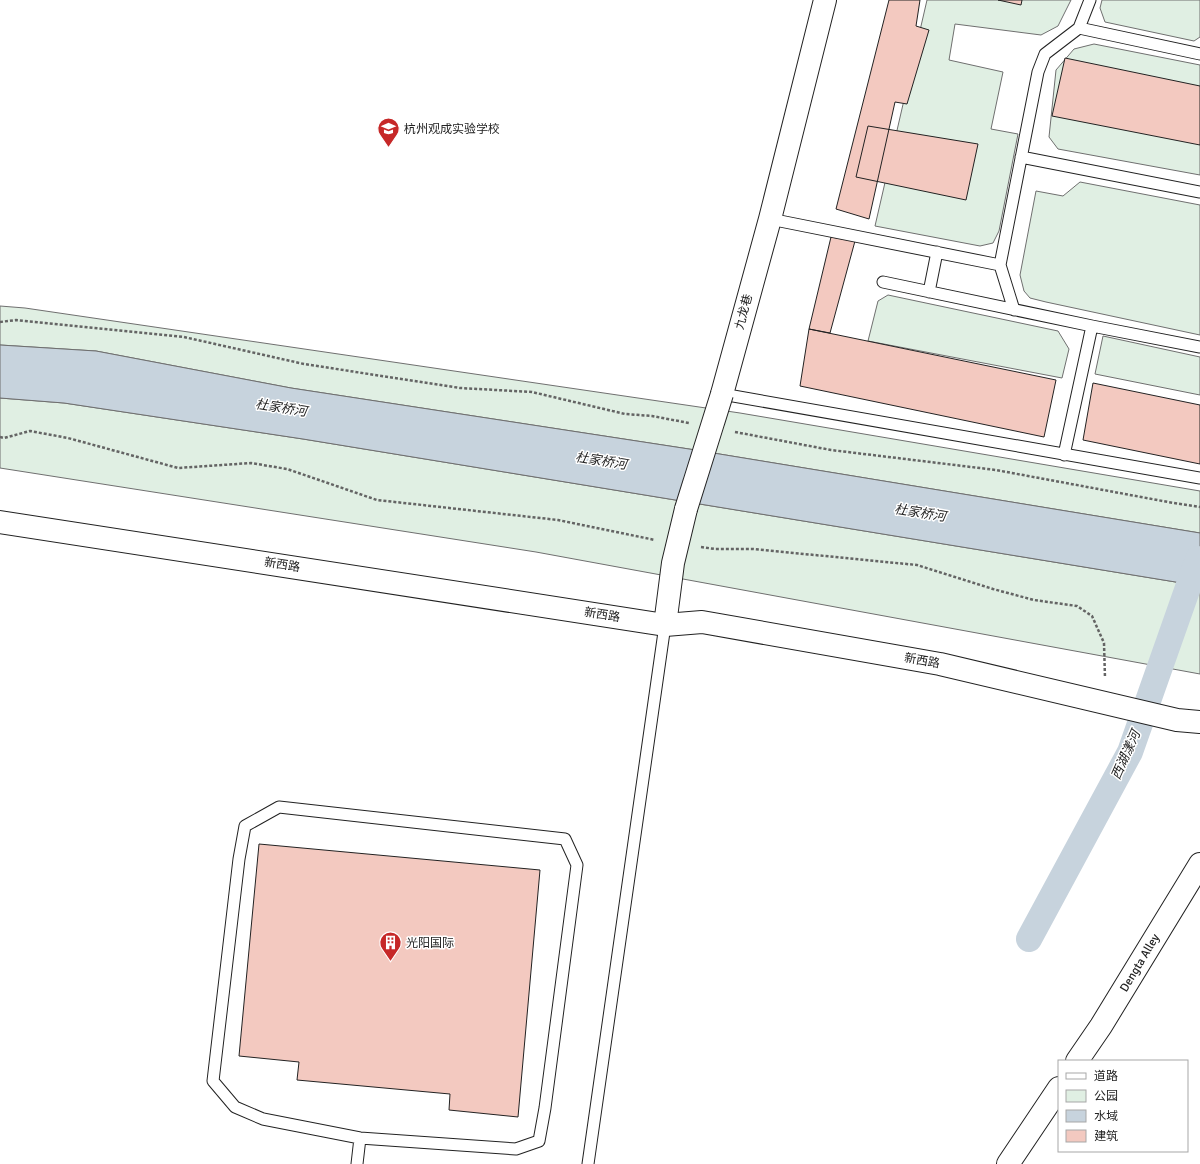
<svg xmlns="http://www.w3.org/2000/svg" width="1200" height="1164" font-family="Signika,'Noto Sans SC',sans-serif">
	<rect width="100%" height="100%" fill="#fff"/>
	<path fill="#e0efe3" stroke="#6f6f6f" d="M927,0H1071L1058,26L1041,35L955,24L949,60L1003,72L991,129L1018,134L999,231L993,243L980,246L875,226Z
		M1102,0H1200V37L1194,41L1105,22L1100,8Z
		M1094,44L1200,65V175L1058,149L1049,137L1056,70L1074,49Z
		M1080,182L1200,205V335L1046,302L1030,298L1024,291L1020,275L1036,191L1063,196Z
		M888,295L1058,331L1069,349L1062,378L868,341L878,301Z
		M0,306L25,308L740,413L1200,491V533L689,449L291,388L96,351L0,345Z
		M1103,336L1200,357V395L1095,374Z
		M0,398L64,403L303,439L1200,586V674L536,552L0,468Z"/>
	<path fill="#c7d3dd" stroke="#6f6f6f" d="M0,345L96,351L291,388L689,449L1200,533V586L303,439L64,403L0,398Z"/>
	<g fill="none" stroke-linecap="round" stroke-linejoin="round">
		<path stroke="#c7d3dd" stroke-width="26" d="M1029,939L1130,752L1198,559"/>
	</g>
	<path fill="#f3c9c0" stroke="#222" d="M889,0H920L916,26L929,30L907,104L895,102L869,219L836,209Z
		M998,0H1022L1021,5Z
		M1065,58L1200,86V145L1052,116Z
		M868,126L978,144L966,200L856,177Z
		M831,237L855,241L830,333L809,329Z
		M809,329L1056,380L1044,437L800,386Z
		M1093,383L1200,405V464L1083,440Z
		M259,844L540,870L518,1117L449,1110L450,1094L297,1080L299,1062L239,1056Z"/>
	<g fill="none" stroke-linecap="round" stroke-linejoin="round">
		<defs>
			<path id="lane" d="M1079,28L1200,54
				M1021,157L1200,192
				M770,219L1000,265L1014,310
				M1000,265L1038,72L1045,54L1079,28L1090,0
				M883,282L1092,326L1200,347
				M929,292L937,252
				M722,394L1200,478
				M1064,455L1092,326
				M279,807L565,839L577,865L545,1108L539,1141L516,1149L360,1138L263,1119L235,1107L213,1081L239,859L245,826Z
				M357,1164L360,1138
				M588,1164L665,625"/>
			<path id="street" d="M722,394L770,219L825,0
				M665,625L673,563L686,509"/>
			<path id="secondary" d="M0,522L665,625L702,622L940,664L1177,720L1200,722
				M1077,1061L1101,1026L1200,864
				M1008,1164L1059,1088"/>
		</defs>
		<use href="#lane" stroke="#222" stroke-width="13"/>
		<use href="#street" stroke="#222" stroke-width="24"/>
		<use href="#secondary" stroke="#222" stroke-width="24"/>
		<path stroke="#646464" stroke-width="2.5" stroke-dasharray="3 2" stroke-linecap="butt" d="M0,322L16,320L184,337L304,364L460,388L532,392L625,414L652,416L689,423
			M735,432L831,450L996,470L1168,502L1200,507
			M0,437L4,438L30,431L68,438L178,468L251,463L287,469L377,500L558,520L655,540
			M701,547L715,549H753L917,565L993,589L1034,600L1077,606L1092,616L1104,643L1105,678"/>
		<use href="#lane" stroke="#fff" stroke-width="11"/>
		<use href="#street" stroke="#fff" stroke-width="22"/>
		<use href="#secondary" stroke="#fff" stroke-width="22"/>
		<defs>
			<path id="street-bridge" d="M686,509L722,394"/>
		</defs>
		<use href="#street-bridge" stroke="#222" stroke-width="24" stroke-linecap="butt"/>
		<use href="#street-bridge" stroke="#fff" stroke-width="22"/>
	</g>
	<defs>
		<symbol id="school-pin" viewBox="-11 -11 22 30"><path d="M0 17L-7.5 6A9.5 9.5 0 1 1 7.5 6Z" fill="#c62828" stroke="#fff"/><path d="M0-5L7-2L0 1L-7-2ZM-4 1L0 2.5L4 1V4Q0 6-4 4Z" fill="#fff"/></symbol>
		<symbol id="building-pin" viewBox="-11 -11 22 30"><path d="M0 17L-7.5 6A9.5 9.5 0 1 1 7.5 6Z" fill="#c62828" stroke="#fff"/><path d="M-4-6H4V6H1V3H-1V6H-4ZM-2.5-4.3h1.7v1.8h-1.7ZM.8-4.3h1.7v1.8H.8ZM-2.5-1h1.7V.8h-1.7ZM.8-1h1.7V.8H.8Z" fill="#fff"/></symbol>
	</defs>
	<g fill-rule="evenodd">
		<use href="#school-pin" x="376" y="116" width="25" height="34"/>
		<use href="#building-pin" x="378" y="930" width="25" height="34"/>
	</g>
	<g text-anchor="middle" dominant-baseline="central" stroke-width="3" stroke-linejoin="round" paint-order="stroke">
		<g font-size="12" fill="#222" stroke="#fff" text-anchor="start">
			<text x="404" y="129">杭州观成实验学校</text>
			<text x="406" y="943">光阳国际</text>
		</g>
		<g font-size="12" fill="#222" stroke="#fff">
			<text transform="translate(744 312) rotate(-75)">九龙巷</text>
			<text transform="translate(282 565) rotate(9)">新西路</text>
			<text transform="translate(602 615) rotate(9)">新西路</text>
			<text transform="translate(922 661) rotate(10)">新西路</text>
			<text transform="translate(1140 963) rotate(-59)">Dengta Alley</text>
		</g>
		<g font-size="13" font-style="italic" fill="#222" stroke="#fff">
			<text transform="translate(281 408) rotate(9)">杜家桥河</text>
			<text transform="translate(601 461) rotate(9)">杜家桥河</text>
			<text transform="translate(920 513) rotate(9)">杜家桥河</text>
			<text transform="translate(1126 755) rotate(-66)">西湖漾河</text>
		</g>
	</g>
	<rect x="1058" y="1060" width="130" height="92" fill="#ffffff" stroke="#a7a7a7"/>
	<rect x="1066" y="1073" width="20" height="6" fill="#ffffff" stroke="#a7a7a7"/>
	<text x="1094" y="1080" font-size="12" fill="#222222">道路</text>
	<rect x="1066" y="1090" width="20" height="12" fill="#e0efe3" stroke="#a7a7a7"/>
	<text x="1094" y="1100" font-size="12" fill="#222222">公园</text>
	<rect x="1066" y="1110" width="20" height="12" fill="#c7d3dd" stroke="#a7a7a7"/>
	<text x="1094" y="1120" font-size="12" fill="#222222">水域</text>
	<rect x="1066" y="1130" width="20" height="12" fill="#f3c9c0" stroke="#a7a7a7"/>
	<text x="1094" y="1140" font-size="12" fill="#222222">建筑</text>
</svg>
